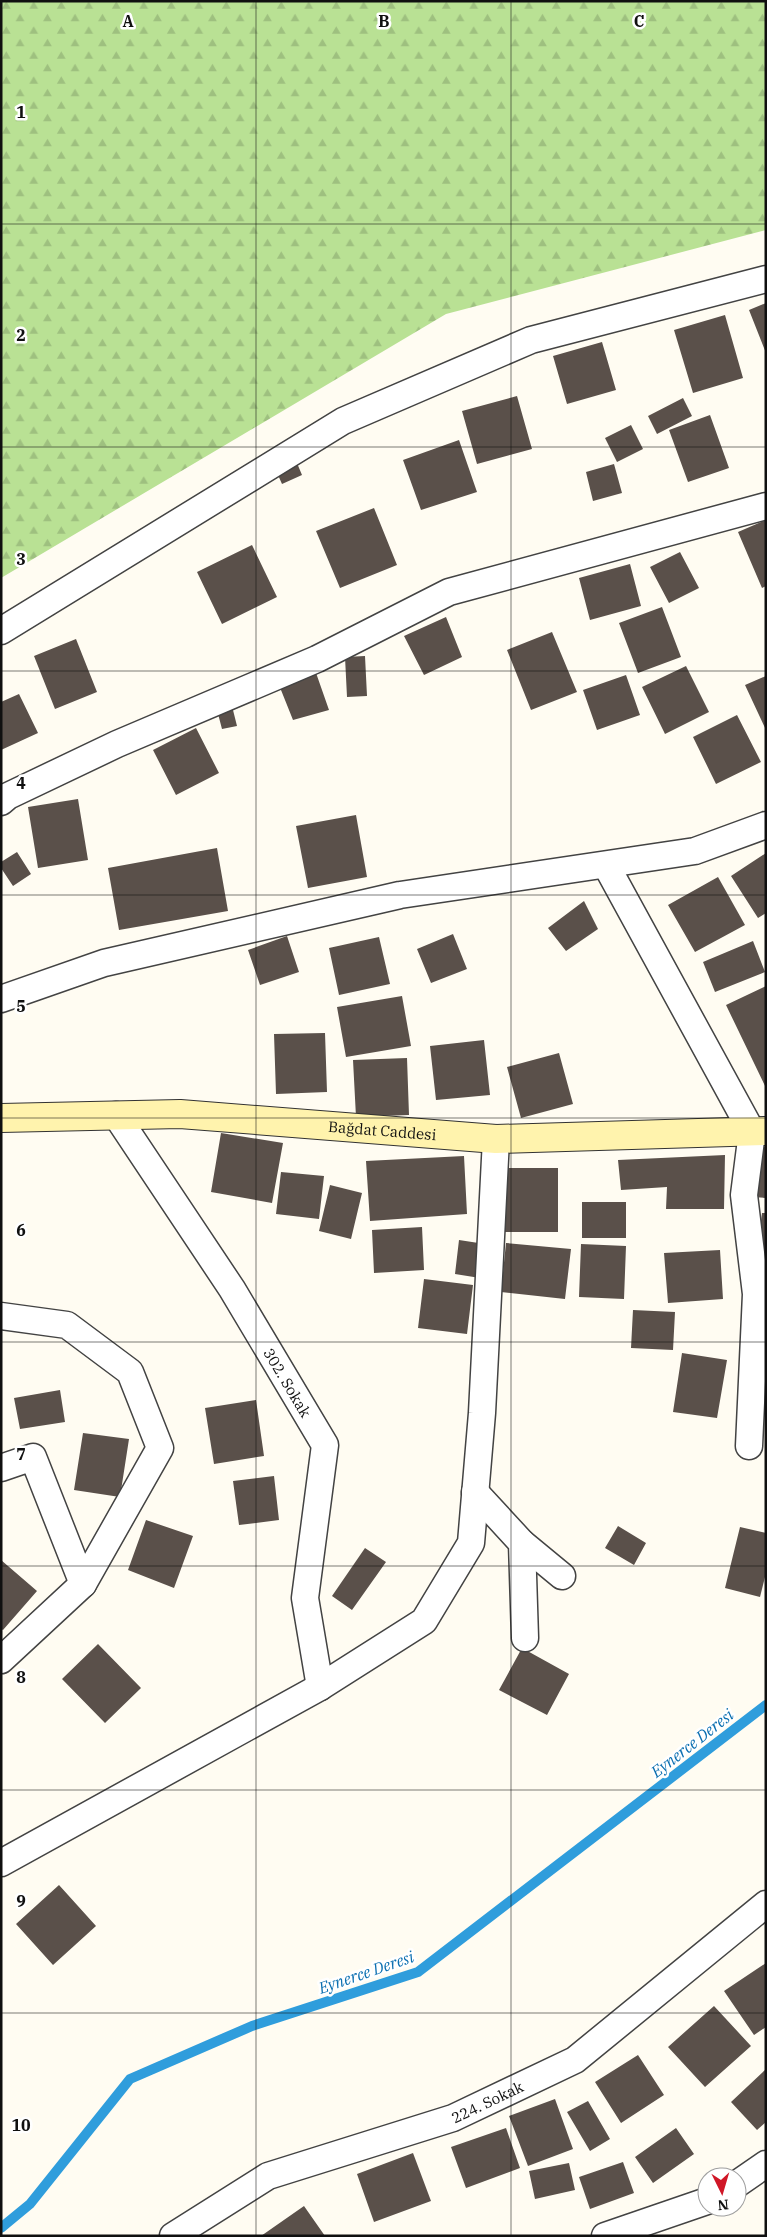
<svg xmlns="http://www.w3.org/2000/svg" width="767" height="2237" font-family="'IBM Plex Serif',serif">
	<defs>
		<pattern id="forest-firs" width="22" height="20" patternUnits="userSpaceOnUse" patternTransform="scale(1.25)"><rect width="22" height="20" fill="#b9e194"/><path d="M5 1l3.5 6h-7zM16 11l3.5 6h-7z" fill="#9ec07f"/></pattern>
	</defs>
	<rect width="100%" height="100%" fill="#fffcf2"/>
	<path fill="url(#forest-firs)" d="M1,1H766V230L446,314L1,578Z"/>
	<g fill="none" stroke-linecap="round" stroke-linejoin="round">
		<path stroke="#2f9ddc" stroke-width="10" d="M1,2228L30,2204L130,2079L252,2026L418,1972L766,1705"/>
	</g>
	<path fill="#5a504a" d="M766,303V353L749,310Z
		M725,315L743,378L693,393L674,330Z
		M602,342L616,390L567,404L553,356Z
		M517,396L532,449L477,464L462,411Z
		M683,398L692,416L657,434L648,416Z
		M710,415L729,468L688,482L669,430Z
		M631,425L643,449L617,462L605,438Z
		M459,440L477,492L421,510L403,460Z
		M294,456L302,475L282,484L274,466Z
		M614,464L622,493L593,501L586,472Z
		M374,508L397,565L340,588L316,531Z
		M766,520V586L762,588L738,532Z
		M252,545L277,597L222,624L197,572Z
		M680,552L699,588L669,603L650,567Z
		M630,564L641,606L590,620L579,578Z
		M662,607L681,657L638,673L619,623Z
		M446,617L462,657L424,675L404,636Z
		M552,632L577,692L531,710L507,650Z
		M76,639L97,692L55,709L34,656Z
		M365,656L367,696L347,697L345,657Z
		M686,666L709,712L665,734L642,687Z
		M315,670L329,710L293,720L279,685Z
		M626,675L640,715L597,730L583,690Z
		M766,676V730L745,685Z
		M19,694L38,733L1,750V702Z
		M232,706L237,726L222,729L217,710Z
		M737,715L761,762L716,784L693,737Z
		M196,728L219,773L176,795L153,750Z
		M78,799L88,860L38,868L28,807Z
		M356,815L367,877L308,888L296,826Z
		M217,848L228,911L119,930L108,868Z
		M17,852L31,874L13,886L1,868V862Z
		M766,853V913L758,918L731,876Z
		M718,877L745,925L695,952L668,905Z
		M584,901L598,929L566,951L548,928Z
		M453,934L467,969L431,983L417,949Z
		M287,936L299,972L260,985L248,950Z
		M379,937L390,984L339,995L329,948Z
		M753,941L765,972L715,992L703,962Z
		M766,986V1088L726,1005Z
		M402,996L411,1046L346,1057L337,1007Z
		M325,1033L327,1092L276,1094L274,1034Z
		M484,1040L490,1095L436,1100L430,1046Z
		M559,1053L573,1104L521,1118L507,1067Z
		M407,1058L409,1115L356,1117L353,1060Z
		M221,1133L283,1143L272,1203L211,1192Z
		M755,1147H766V1198L753,1197Z
		M725,1155L724,1209H666L667,1187L621,1190L618,1160Z
		M464,1156L467,1214L370,1221L366,1161Z
		M505,1168H558V1232H504Z
		M281,1172L324,1176L319,1219L276,1214Z
		M330,1185L362,1193L351,1239L319,1231Z
		M582,1202H626V1238H582Z
		M762,1213H766V1268L755,1267Z
		M422,1227L424,1270L374,1273L372,1230Z
		M459,1240L485,1244L480,1278L455,1274Z
		M506,1243L571,1249L565,1299L501,1292Z
		M581,1244L626,1246L624,1299L579,1297Z
		M720,1250L723,1299L668,1303L664,1253Z
		M424,1279L473,1285L467,1334L418,1328Z
		M633,1310L675,1312L673,1350L631,1348Z
		M682,1353L727,1360L717,1418L673,1412Z
		M60,1390L65,1422L20,1429L14,1398Z
		M256,1400L264,1456L214,1464L205,1408Z
		M83,1433L129,1439L120,1497L74,1490Z
		M274,1476L279,1520L239,1525L233,1481Z
		M146,1520L193,1536L174,1588L128,1570Z
		M618,1526L646,1543L634,1565L605,1548Z
		M740,1527L766,1533V1573L760,1597L725,1588Z
		M365,1548L386,1562L352,1610L332,1596Z
		M1,1560L37,1591L3,1630L1,1629Z
		M98,1644L141,1688L105,1723L62,1679Z
		M522,1648L569,1674L547,1715L499,1690Z
		M59,1885L96,1926L53,1965L16,1924Z
		M766,1963V2027L754,2035L724,1991Z
		M714,2006L751,2046L705,2087L668,2047Z
		M638,2055L664,2095L621,2123L595,2082Z
		M766,2069V2122L757,2130L731,2102Z
		M555,2099L573,2149L528,2166L509,2116Z
		M588,2101L610,2139L590,2151L567,2112Z
		M506,2128L520,2168L466,2188L451,2147Z
		M676,2128L694,2154L653,2183L635,2157Z
		M413,2153L431,2201L374,2222L357,2174Z
		M623,2162L634,2193L590,2209L579,2177Z
		M569,2163L575,2190L535,2199L529,2171Z
		M304,2206L325,2236H261Z"/>
	<g fill="none" stroke-linecap="round" stroke-linejoin="round">
		<defs>
			<g id="street">
				<path d="M1,631L343,421L531,340L766,279"/>
				<path d="M1,802L8,796L117,744L317,659L449,592L766,506"/>
				<path d="M606,865L752,1132L744,1195L756,1294L749,1446"/>
				<path d="M1,999L104,963L400,895L695,851L766,825"/>
				<path id="s1" d="M116,1115L232,1289L325,1445L305,1598L320,1687"/>
				<path d="M1,1316L67,1325L130,1372L160,1448L83,1584L1,1660"/>
				<path d="M1,1468L33,1457L83,1584"/>
				<path d="M475,1492L522,1543L525,1638"/>
				<path d="M522,1543L562,1576"/>
				<path d="M1,1863L320,1687L424,1621L471,1543L482,1413L496,1139"/>
				<path d="M737,2184L766,2164"/>
				<path id="s2" d="M173,2236L268,2176L453,2118L575,2060L766,1904"/>
				<path d="M605,2236L707,2201"/>
			</g>
			<g id="secondary">
				<path id="s3" d="M1,1118L180,1114L496,1139L766,1131"/>
			</g>
		</defs>
		<use href="#street" stroke="#434343" stroke-width="29"/>
		<use href="#secondary" stroke="#323232" stroke-width="30"/>
		<use href="#street" stroke="#fff" stroke-width="26"/>
		<use href="#secondary" stroke="#fff3ad" stroke-width="28"/>
	</g>
	<path fill="none" stroke="#101010" stroke-width="1" stroke-opacity="0.55" d="M256,1V2236M511,1V2236M1,224H766M1,447H766M1,671H766M1,895H766M1,1118H766M1,1342H766M1,1566H766M1,1790H766M1,2013H766"/>
	<g text-anchor="middle" dominant-baseline="central" stroke-width="5" stroke-linejoin="round" paint-order="stroke">
		<g font-size="15" fill="#101010" stroke="#fff">
			<text stroke="none"><textPath href="#s3" startOffset="382">Bağdat Caddesi</textPath></text>
			<text stroke="none"><textPath href="#s1" startOffset="318">302. Sokak</textPath></text>
			<text stroke="none"><textPath href="#s2" startOffset="344">224. Sokak</textPath></text>
		</g>
		<g font-size="16" font-style="italic" fill="#0a6eb0" stroke="#fff">
			<text transform="translate(692 1743) rotate(-38)">Eynerce Deresi</text>
			<text transform="translate(366 1972) rotate(-19)">Eynerce Deresi</text>
		</g>
	</g>
	<g font-size="16" text-anchor="middle" font-weight="bold" fill="#101010" stroke="#fff" stroke-width="5" stroke-linejoin="round" paint-order="stroke">
		<text x="128" y="27">A</text>
		<text x="384" y="27">B</text>
		<text x="639" y="27">C</text>
		<text x="21" y="118">1</text>
		<text x="21" y="341">2</text>
		<text x="21" y="565">3</text>
		<text x="21" y="789">4</text>
		<text x="21" y="1012">5</text>
		<text x="21" y="1236">6</text>
		<text x="21" y="1460">7</text>
		<text x="21" y="1683">8</text>
		<text x="21" y="1907">9</text>
		<text x="21" y="2131">10</text>
	</g>
	<rect width="767" height="2237" fill="none" stroke="#101010" stroke-width="5"/>
	<g transform="translate(722 2192) rotate(175)"><circle r="24" fill="#ffffff" stroke="#9f9f9f"/>
	<path d="M0-4L9 19L0 12L-9 19Z" fill="#d01727"/>
	<text y="-8" font-size="14" font-weight="bold" text-anchor="middle" fill="#101010">N</text>
	</g>
</svg>
